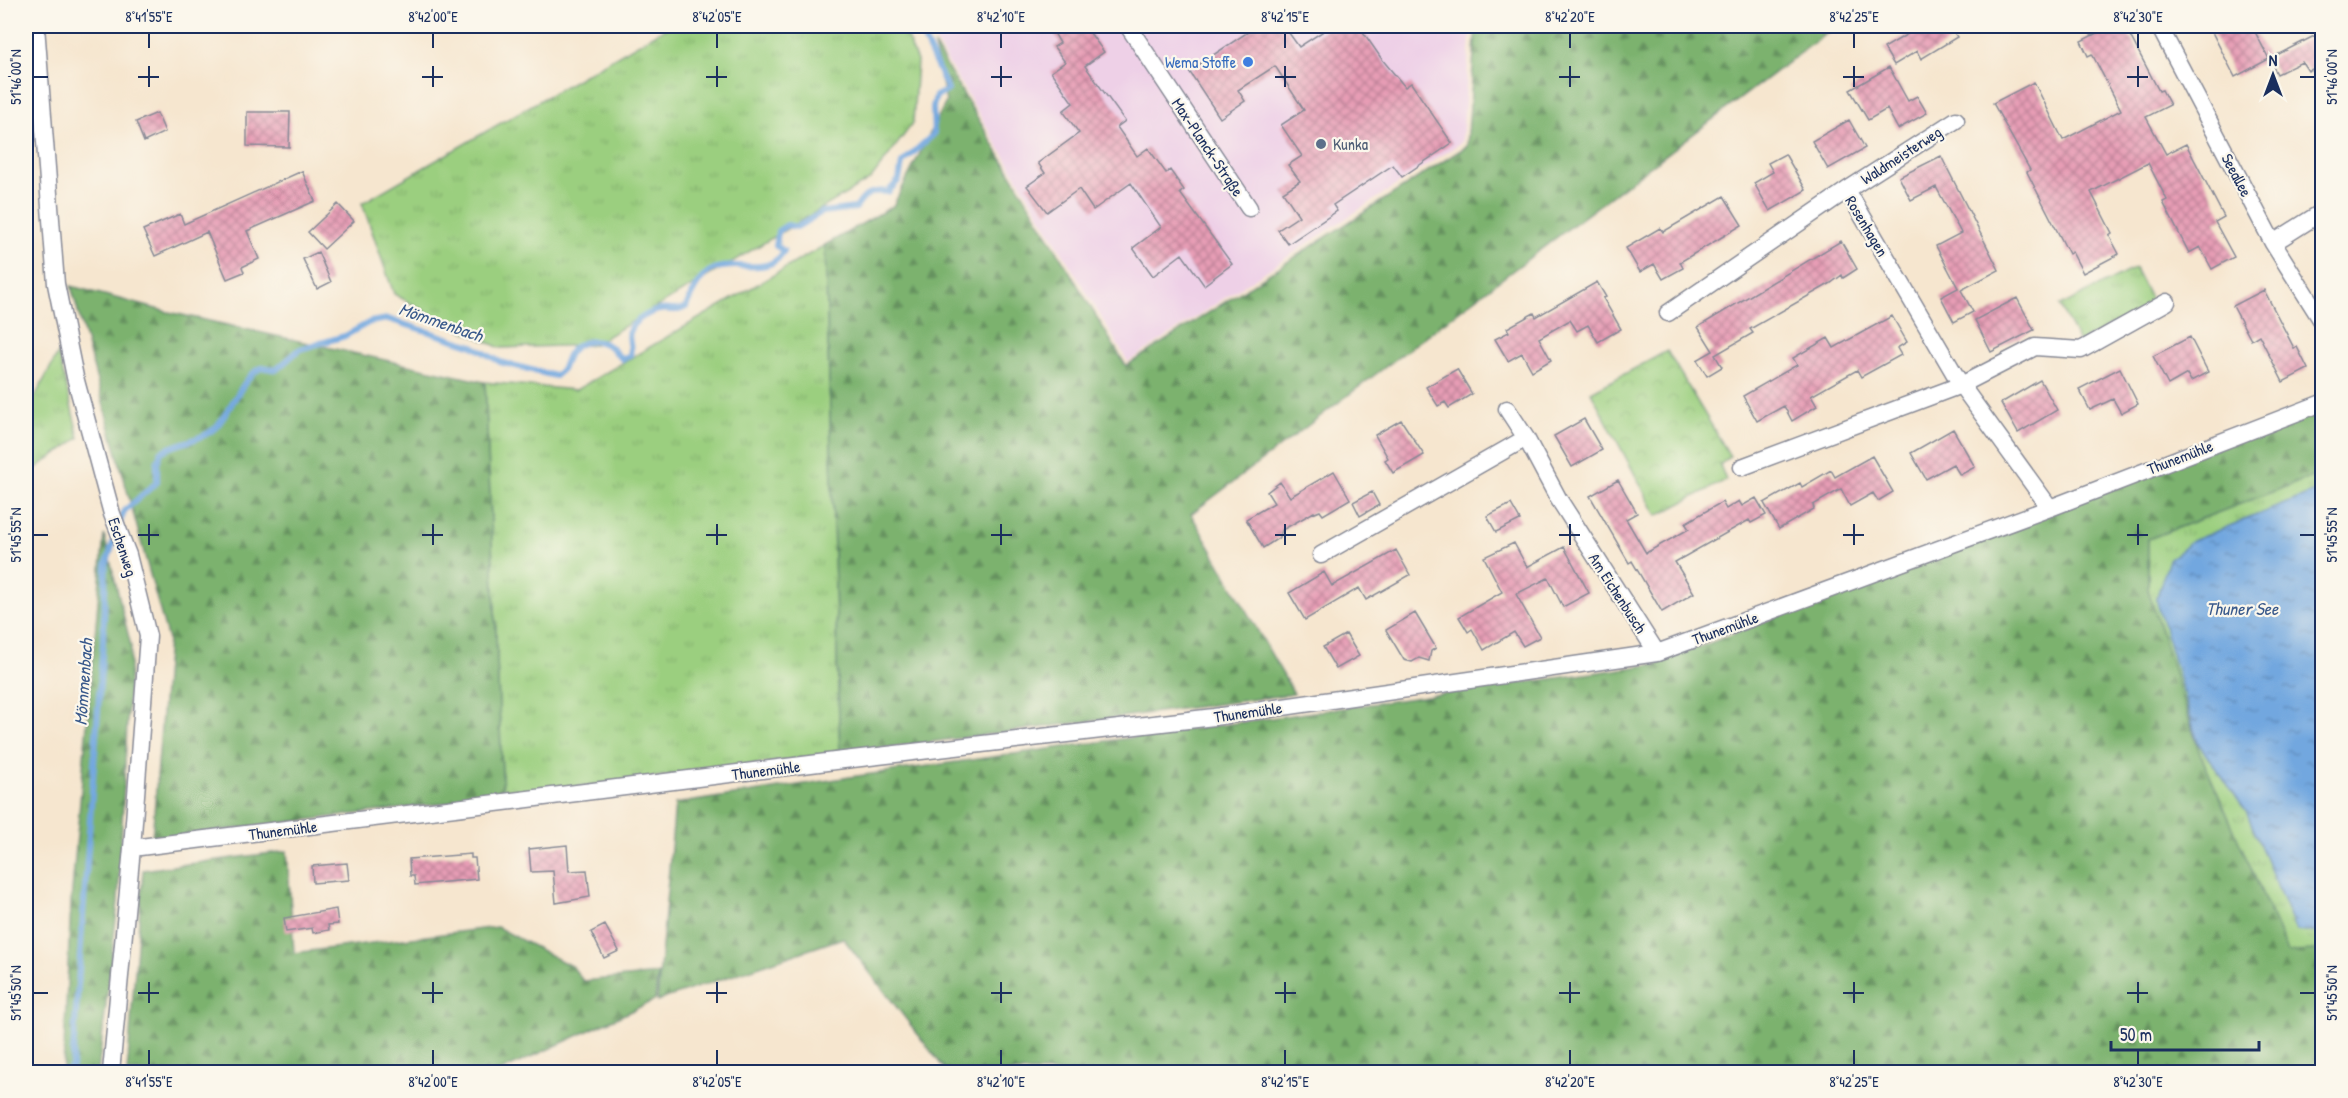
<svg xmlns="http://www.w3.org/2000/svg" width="2348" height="1098" font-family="'Patrick Hand',sans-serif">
	<defs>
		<pattern id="grass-tufts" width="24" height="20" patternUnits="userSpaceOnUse" patternTransform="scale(1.5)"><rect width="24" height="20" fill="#9bcf7f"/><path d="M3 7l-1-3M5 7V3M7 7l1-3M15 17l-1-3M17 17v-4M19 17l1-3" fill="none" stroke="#85b270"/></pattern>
		<pattern id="forest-firs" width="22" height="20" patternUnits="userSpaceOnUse" patternTransform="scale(1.5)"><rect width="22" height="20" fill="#7cb26e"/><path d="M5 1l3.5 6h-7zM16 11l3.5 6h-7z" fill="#65915e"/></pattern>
		<pattern id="park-crowns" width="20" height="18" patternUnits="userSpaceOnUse" patternTransform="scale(1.5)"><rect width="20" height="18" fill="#9bcf7f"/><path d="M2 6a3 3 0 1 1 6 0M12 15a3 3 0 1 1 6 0" fill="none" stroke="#85b270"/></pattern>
		<pattern id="water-ripples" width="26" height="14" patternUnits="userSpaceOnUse" patternTransform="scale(1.5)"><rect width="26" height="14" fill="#72a7df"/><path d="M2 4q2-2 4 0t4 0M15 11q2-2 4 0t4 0" fill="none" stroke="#5d88b8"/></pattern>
		<pattern id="building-cross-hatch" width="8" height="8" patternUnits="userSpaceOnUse" patternTransform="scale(1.5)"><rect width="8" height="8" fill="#e79db5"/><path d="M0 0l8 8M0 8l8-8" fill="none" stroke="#ba8096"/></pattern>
	</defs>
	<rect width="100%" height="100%" fill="#fbf7ec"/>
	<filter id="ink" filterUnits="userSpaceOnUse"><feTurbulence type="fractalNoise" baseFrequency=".0167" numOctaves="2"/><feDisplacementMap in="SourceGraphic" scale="12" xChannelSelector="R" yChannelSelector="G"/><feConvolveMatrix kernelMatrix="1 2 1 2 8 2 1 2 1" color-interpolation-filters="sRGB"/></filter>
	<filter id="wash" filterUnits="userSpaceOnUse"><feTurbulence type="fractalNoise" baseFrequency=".008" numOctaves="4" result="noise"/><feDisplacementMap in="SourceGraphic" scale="24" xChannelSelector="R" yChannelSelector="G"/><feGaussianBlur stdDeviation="1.35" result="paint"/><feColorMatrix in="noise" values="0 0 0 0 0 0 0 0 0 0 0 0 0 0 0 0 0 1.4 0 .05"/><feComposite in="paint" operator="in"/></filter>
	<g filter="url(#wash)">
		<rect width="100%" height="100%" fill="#f6e6cf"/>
		<path fill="#eed0e7" d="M926,26H1471L1462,142L1128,362Z"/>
		<path fill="url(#grass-tufts)" stroke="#5b7f6e" stroke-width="1.5" d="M669,26H902L917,61L913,123L871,179L593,345L500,348L439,319L394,294L362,203Z
			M825,245L840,754L503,796L485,382L576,390Z
			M2135,268L2153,304L2079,342L2060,306Z
			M58,353L79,438L26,475V414Z
			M2322,473V489L2192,541L2198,743L2246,811L2296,931L2322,933V951L2288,953L2199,751L2148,590V539Z"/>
		<path fill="url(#forest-firs)" stroke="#4c7066" stroke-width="1.5" d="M1476,26H1836L1191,514L1294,694L840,754L825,245L893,206L946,102L934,45L1126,366L1467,146Z
			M71,286L164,311L485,382L503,796L152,839L168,640Z
			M2322,404V473L2148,539V590L2199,751L2288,952L2322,951V1072H947L843,938L657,1001L675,804L850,777L1656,664Z
			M104,535L131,646L118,902L98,1072H56L63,1069L71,902Z
			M287,851L294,953L497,927L573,967L583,981L658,974L655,1000L499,1072H127L143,870Z"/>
		<path fill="url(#park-crowns)" stroke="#5b7f6e" stroke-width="1.5" d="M1667,351L1730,456L1720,465L1726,480L1657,516L1591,392Z"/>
		<path fill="url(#water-ripples)" stroke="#466b9e" stroke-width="1.5" d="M2322,489V933L2296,931L2246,811L2198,743L2156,599L2169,560L2192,541Z"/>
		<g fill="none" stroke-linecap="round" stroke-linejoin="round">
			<path stroke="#72a7df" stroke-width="6" d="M119,525L124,511L157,482V463L161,452C178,442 202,441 216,427C229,414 245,372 262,368C266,367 272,369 276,370L300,349L345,336L370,322L388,319L473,346L500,362L555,376C567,367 563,362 570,352C579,340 597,338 609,346C615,350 617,356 623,359L630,355C633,346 626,337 631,328C635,320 650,312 659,310C669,308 676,313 686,307C691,295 700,274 714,269C738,260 770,277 784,251L776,246L778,231L787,225L797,227L822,212L856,208C865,194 872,190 888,192L899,180L902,163L934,134L933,107L936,96L948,90L918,26
				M67,1072L72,1066L103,642L106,565L116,534"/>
		</g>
		<g id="blocks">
			<path fill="url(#building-cross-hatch)" d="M1050,26H1085L1104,52L1085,66L1125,121L1117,127L1137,156L1148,148L1166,173L1170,170L1184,190L1180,193L1232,264L1204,285L1182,254L1153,276L1133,248L1161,227L1131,183L1093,210L1079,189L1047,212L1027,186L1045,173L1038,163L1079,133L1063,111L1073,103L1051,72L1065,62L1054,47L1060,43Z
				M1257,26H1284L1299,47L1331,26H1359L1381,58L1405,87L1411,83L1452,143L1402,177L1393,165L1333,205L1337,211L1288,244L1278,230L1299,216L1283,192L1300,181L1288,165L1302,156L1281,125L1304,110L1275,66L1238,90L1245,101L1220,118L1189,71Z
				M1921,26H1950L1957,37L1921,59L1917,51L1894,65L1884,48Z
				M2111,26H2125L2159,91L2162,90L2170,105L2146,117L2166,154L2186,144L2224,217L2215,222L2234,257L2212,269L2200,247L2189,253L2163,202L2167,200L2148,163L2091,192L2112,233L2109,235L2119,254L2083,273L2072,252L2069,254L2027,172L2030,170L1993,103L2034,82L2063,140L2121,110L2092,54L2088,56L2081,41Z
				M2226,26H2252L2269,59L2235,77L2212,32Z
				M2322,32V90L2312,69L2308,71L2302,62L2277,74L2269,59Z
				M1889,67L1908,101L1917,96L1927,113L1898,129L1887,109L1868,120L1850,90Z
				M247,112H290L289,147L247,146Z
				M157,113L165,132L144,142L136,122Z
				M1849,120L1865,148L1828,169L1812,141Z
				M1785,154L1806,190L1770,211L1754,183L1773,172L1768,163Z
				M1941,156L1999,270L1961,290L1973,312L1954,322L1941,297L1958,288L1936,246L1961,233L1936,187L1911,200L1899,177Z
				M302,171L315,201L247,231L259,259L242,267L244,272L227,279L207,232L155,256L143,230L180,214L184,224Z
				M1724,196L1742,225L1680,262L1683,268L1663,279L1654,264L1640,272L1626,248L1660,228L1663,232Z
				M338,204L354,221L324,249L308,232Z
				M1841,241L1857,269L1843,278L1842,275L1831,283L1750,329L1753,333L1715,355L1722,367L1707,376L1697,360L1713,351L1698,327Z
				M318,252L331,282L317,289L303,259Z
				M1597,282L1606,297L1603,298L1621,329L1598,342L1588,325L1577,331L1570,320L1539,338L1551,360L1532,371L1522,353L1508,361L1495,339L1509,332L1507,328L1534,313L1536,317Z
				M2264,290L2294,348L2297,347L2308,369L2283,382L2259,335L2251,340L2233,306Z
				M2017,298L2034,330L1991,352L1975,320Z
				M1892,316L1907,342L1897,348L1901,355L1861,377L1857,370L1811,396L1817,406L1792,421L1784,406L1757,421L1743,396L1797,365L1793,358L1828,338L1834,348Z
				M2190,337L2208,372L2191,381L2187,374L2168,385L2153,356Z
				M2120,368L2138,404L2121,413L2113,399L2090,410L2079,389Z
				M1457,369L1472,394L1449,408L1445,402L1438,406L1426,387Z
				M2040,380L2057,410L2018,433L2001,403Z
				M1584,419L1602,450L1572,467L1554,436Z
				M1401,420L1424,455L1393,473L1385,460L1388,458L1375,435Z
				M1953,429L1975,467L1960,475L1953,464L1926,479L1911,453Z
				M1872,456L1893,492L1878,501L1873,493L1850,506L1841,489L1813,505L1814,509L1779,529L1764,503L1800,483L1802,487L1831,470L1835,477Z
				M1334,471L1350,499L1323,515L1320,511L1315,513L1314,512L1282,530L1280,537L1263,548L1246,519L1274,503L1267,492L1280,482L1290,497Z
				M1618,480L1637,513L1626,519L1646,553L1689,529L1685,523L1722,502L1726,509L1739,501L1742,506L1756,498L1766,515L1751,523L1749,520L1675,562L1694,593L1662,612L1632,561L1629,563L1590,496Z
				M1372,492L1379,505L1360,516L1353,502Z
				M1511,504L1520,520L1496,532L1487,516Z
				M1514,543L1527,567L1564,547L1589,593L1563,607L1548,578L1516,594L1540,637L1523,646L1514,632L1484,650L1472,629L1468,632L1459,617L1502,592L1484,557Z
				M1396,550L1410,575L1366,600L1359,588L1305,620L1289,593L1324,572L1332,586Z
				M1415,613L1436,648L1431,651L1429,661L1419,658L1412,662L1404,660L1386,630Z
				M1346,634L1359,656L1336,669L1323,647Z
				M567,845L569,871L587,870L590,897L556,903L553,871L531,872L529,849Z
				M471,854V858H475L477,879L415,885L414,876H410L409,859Z
				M347,863L349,880L313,883L312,866Z
				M336,909L338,924L328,925L329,930L313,933L312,928L286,932L284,918Z
				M605,925L619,951L604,958L591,932Z"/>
		</g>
	</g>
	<g filter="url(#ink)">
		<use href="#blocks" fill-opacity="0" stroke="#888a96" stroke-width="1.5"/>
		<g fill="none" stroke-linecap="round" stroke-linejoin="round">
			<defs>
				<path id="minor" d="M36,26L56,284L75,377L112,514L128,555L148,636L132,848L111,1072
					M1128,26L1249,208
					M2159,26L2273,243L2322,321
					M1847,190L1961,385L2050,508
					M2273,243L2322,212
					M1668,313L1847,190L1956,120
					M1507,409L1526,438L1558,498L1657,653
					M1742,467L1961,385L2035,347L2081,350L2167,302
					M1321,555L1526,438
					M132,848L835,761L1214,717L1657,653L2050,508L2322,403"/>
			</defs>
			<use href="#minor" stroke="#888a96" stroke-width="19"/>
			<use href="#minor" stroke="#fff" stroke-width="16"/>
		</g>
	</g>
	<path fill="none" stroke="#1b2f5e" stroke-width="2" d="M149,33V48M433,33V48M717,33V48M1001,33V48M1285,33V48M1570,33V48M1854,33V48M2138,33V48M149,66V87M433,66V87M717,66V87M1001,66V87M1285,66V87M1570,66V87M1854,66V87M2138,66V87M33,77H48M138,77H159M422,77H443M706,77H727M991,77H1012M1275,77H1296M1559,77H1580M1843,77H1864M2127,77H2148M2300,77H2315M149,524V545M433,524V545M717,524V545M1001,524V545M1285,524V545M1570,524V545M1854,524V545M2138,524V545M33,535H48M138,535H159M422,535H443M706,535H727M991,535H1012M1275,535H1296M1559,535H1580M1843,535H1864M2127,535H2148M2300,535H2315M149,982V1003M433,982V1003M717,982V1003M1001,982V1003M1285,982V1003M1570,982V1003M1854,982V1003M2138,982V1003M33,993H48M138,993H159M422,993H443M706,993H727M991,993H1012M1275,993H1296M1559,993H1580M1843,993H1864M2127,993H2148M2300,993H2315M149,1050V1065M433,1050V1065M717,1050V1065M1001,1050V1065M1285,1050V1065M1570,1050V1065M1854,1050V1065M2138,1050V1065"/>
	<circle fill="#3f7fe0" stroke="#fbf7ec" stroke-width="2" cx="1248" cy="62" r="6"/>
	<circle fill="#5c6f8a" stroke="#fbf7ec" stroke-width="2" cx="1321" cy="144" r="6"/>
	<g text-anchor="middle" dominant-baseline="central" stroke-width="4.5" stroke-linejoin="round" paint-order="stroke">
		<g font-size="16" fill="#366cbe" stroke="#fbf7ec" text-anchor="end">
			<text x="1236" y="62">Wema Stoffe</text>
		</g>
		<g font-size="16" fill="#4e5e75" stroke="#fbf7ec" text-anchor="start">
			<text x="1333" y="144">Kunka</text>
		</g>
		<g font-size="16" fill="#1b2f5e" stroke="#fbf7ec">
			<text transform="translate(1208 147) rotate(56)">Max-Planck-Straße</text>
			<text transform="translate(1901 155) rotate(-33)">Waldmeisterweg</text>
			<text transform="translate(2237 175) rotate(62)">Seeallee</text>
			<text transform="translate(1867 226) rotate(59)">Rosenhagen</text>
			<text transform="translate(2180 457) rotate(-21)">Thunemühle</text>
			<text transform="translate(123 547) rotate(72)">Eschenweg</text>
			<text transform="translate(1618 593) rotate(57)">Am Eichenbusch</text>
			<text transform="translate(1725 628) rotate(-20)">Thunemühle</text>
			<text transform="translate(1248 712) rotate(-8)">Thunemühle</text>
			<text transform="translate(766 770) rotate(-7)">Thunemühle</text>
			<text transform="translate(283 830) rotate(-7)">Thunemühle</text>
		</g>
		<g font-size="18" font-style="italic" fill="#39598b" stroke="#fbf7ec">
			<text transform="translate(441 322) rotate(19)">Mömmenbach</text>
			<text x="2242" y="608">Thuner See</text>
			<text transform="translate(83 682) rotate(-86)">Mömmenbach</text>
		</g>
	</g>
	<rect width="2348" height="1098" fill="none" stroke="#fbf7ec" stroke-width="66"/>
	<g transform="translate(2273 75)" stroke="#fbf7ec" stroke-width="4.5" paint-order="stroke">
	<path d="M0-4.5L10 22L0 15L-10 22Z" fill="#1b2f5e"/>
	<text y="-9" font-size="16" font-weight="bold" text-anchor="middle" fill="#1b2f5e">N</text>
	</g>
	<path d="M2111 1041v9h148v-9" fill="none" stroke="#1b2f5e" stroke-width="3"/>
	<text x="2120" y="1041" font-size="18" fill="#1b2f5e" stroke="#fbf7ec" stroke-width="4.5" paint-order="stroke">50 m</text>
	<rect x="33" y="33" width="2282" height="1032" fill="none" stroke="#1b2f5e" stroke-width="2"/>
	<g font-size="15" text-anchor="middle" fill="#1b2f5e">
		<text x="149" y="22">8°41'55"E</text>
		<text x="433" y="22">8°42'00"E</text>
		<text x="717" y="22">8°42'05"E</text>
		<text x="1001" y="22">8°42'10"E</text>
		<text x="1285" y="22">8°42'15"E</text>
		<text x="1570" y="22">8°42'20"E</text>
		<text x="1854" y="22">8°42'25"E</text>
		<text x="2138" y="22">8°42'30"E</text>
		<text transform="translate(16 77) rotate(-90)" y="5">51°46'00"N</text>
		<text transform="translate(2332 77) rotate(-90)" y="5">51°46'00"N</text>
		<text transform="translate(16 535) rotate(-90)" y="5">51°45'55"N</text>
		<text transform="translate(2332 535) rotate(-90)" y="5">51°45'55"N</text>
		<text transform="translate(16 993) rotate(-90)" y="5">51°45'50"N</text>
		<text transform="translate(2332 993) rotate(-90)" y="5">51°45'50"N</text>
		<text x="149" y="1087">8°41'55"E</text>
		<text x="433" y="1087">8°42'00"E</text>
		<text x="717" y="1087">8°42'05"E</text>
		<text x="1001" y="1087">8°42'10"E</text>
		<text x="1285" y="1087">8°42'15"E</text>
		<text x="1570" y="1087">8°42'20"E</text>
		<text x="1854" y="1087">8°42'25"E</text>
		<text x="2138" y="1087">8°42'30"E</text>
	</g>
</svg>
